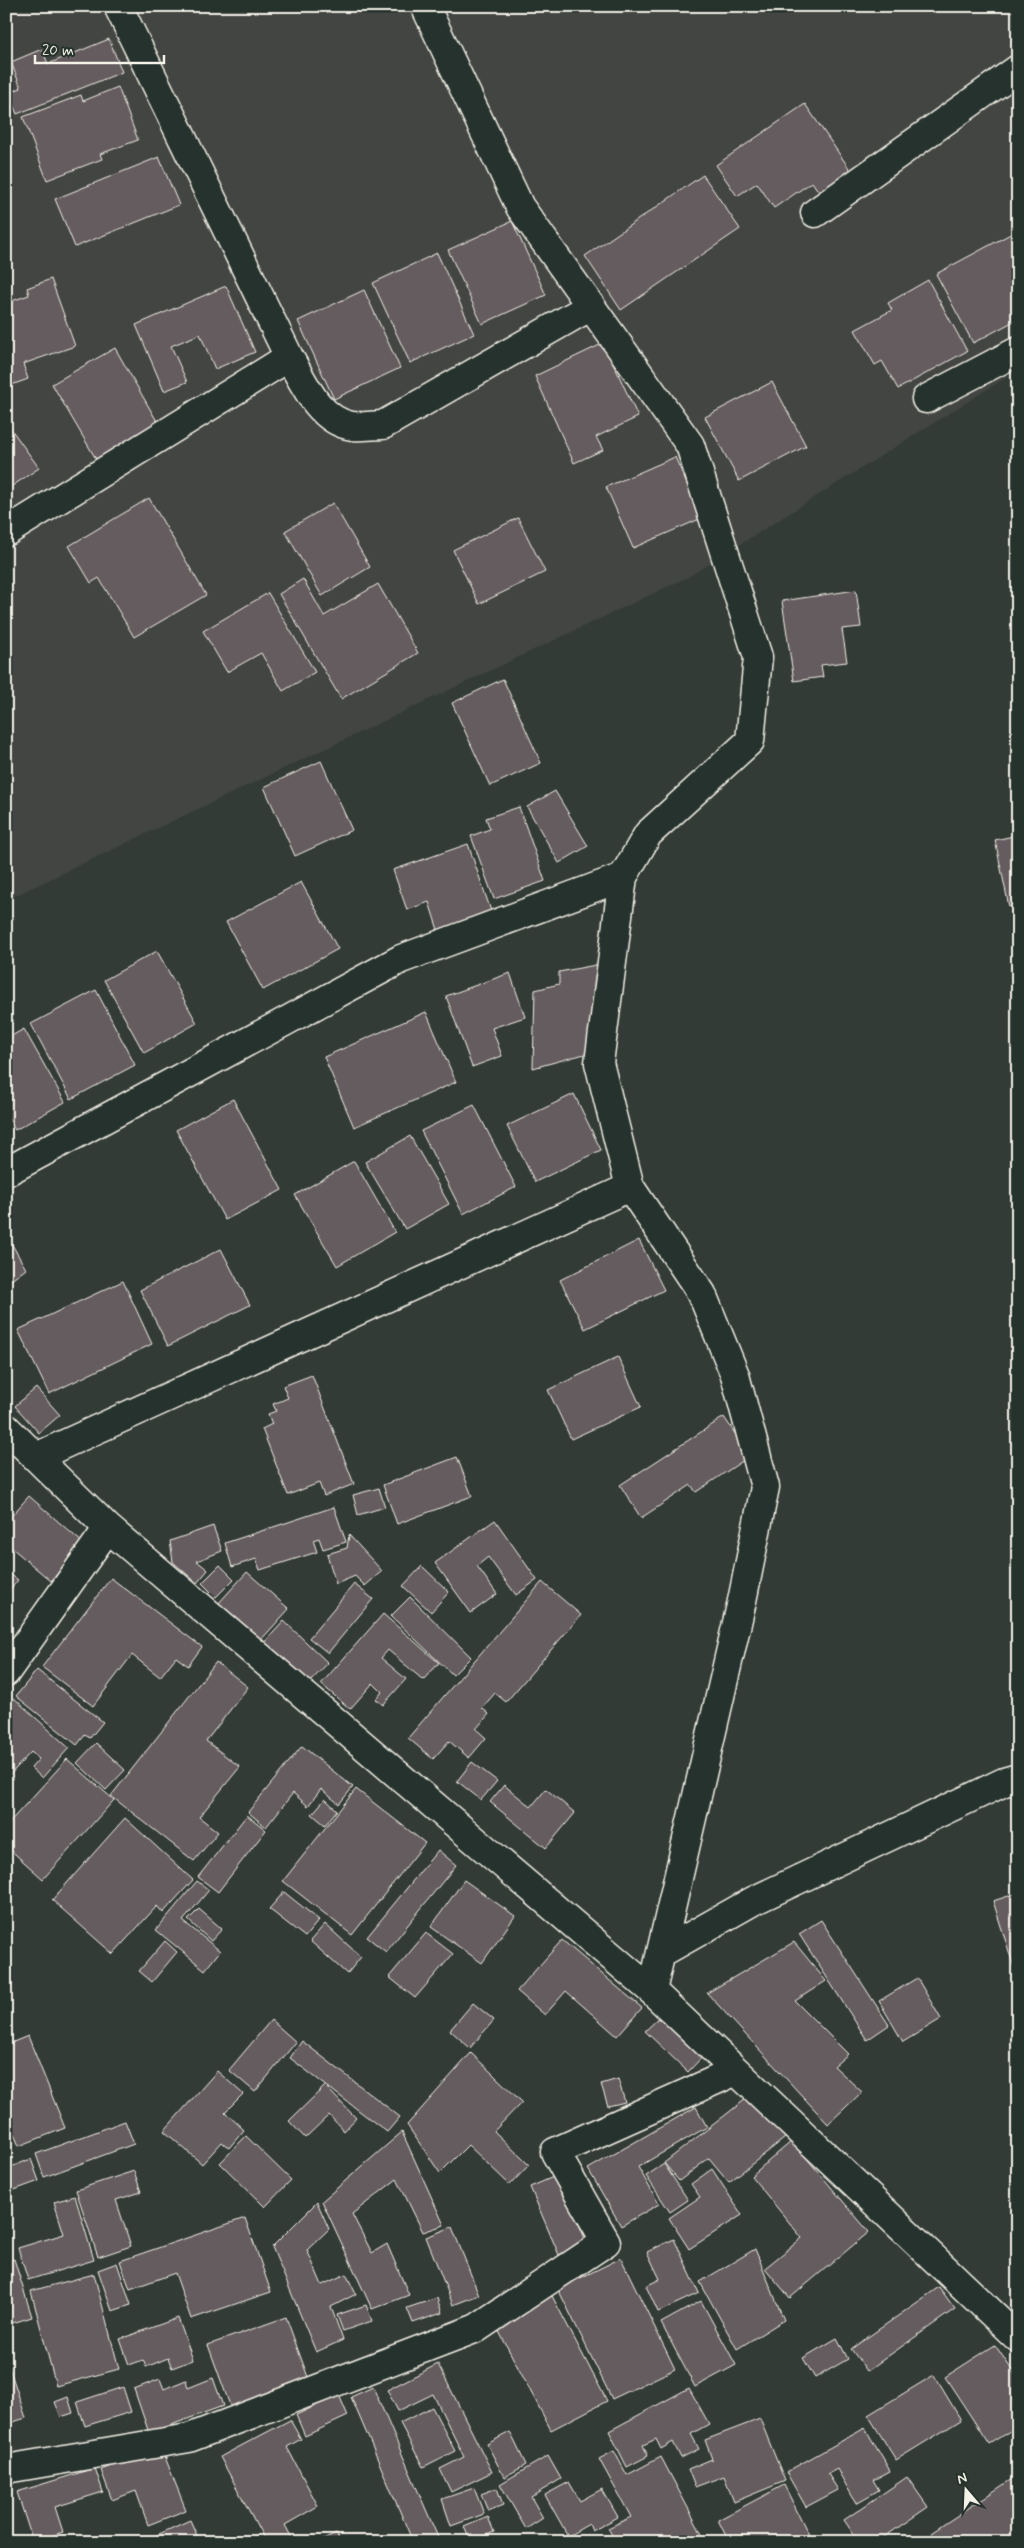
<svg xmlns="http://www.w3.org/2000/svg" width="1024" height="2548" font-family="Mynerve,sans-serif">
	<rect width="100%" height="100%" fill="#333b37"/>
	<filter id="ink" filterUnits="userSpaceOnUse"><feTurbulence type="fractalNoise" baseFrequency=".02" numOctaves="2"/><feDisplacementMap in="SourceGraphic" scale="10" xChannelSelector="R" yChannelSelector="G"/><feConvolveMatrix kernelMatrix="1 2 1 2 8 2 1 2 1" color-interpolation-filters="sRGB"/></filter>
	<g filter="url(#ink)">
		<path fill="#424543" d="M6,6H1018V370L688,577L6,900Z"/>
		<path fill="#655b5f" stroke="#f4f1e8" d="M109,39L122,72L17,114L8,93L21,88L11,62L42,49L48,64Z
			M118,87L138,140L100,154L102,159L47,180L23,117L81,95L83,101Z
			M805,104L851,171L819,192L812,182L774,208L757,183L737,196L716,165Z
			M159,157L179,205L75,247L55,199Z
			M703,175L740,229L621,310L585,256Z
			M512,221L546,295L482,324L448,250Z
			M1018,230V319L973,343L936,274Z
			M437,253L474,334L410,363L373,283Z
			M51,279L75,346L23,364L28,379L6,387V303L29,295L27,288Z
			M928,280L967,351L898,389L882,361L875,365L855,330L892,310L888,303Z
			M226,286L255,352L215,369L200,334L171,346L187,382L164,391L136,325Z
			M364,290L400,368L334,399L298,321Z
			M604,343L638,417L596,437L603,450L574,463L535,376Z
			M115,348L158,423L96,459L52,384Z
			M772,382L806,446L739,481L705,417Z
			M6,422L39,468L6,490Z
			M675,457L702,518L633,548L606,487Z
			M149,498L206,595L134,637L99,578L91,583L69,546Z
			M333,503L370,567L322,596L285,531Z
			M518,518L545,572L479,604L453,550Z
			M303,579L324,616L378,584L418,653L341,699L279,594Z
			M856,590L861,627L842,629L847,662L821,665L823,677L794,681L782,601Z
			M268,593L315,672L283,691L261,653L227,672L203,631Z
			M503,679L541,763L490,786L452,703Z
			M321,761L352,830L295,856L264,787Z
			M555,791L588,846L559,863L527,807Z
			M519,807L545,881L494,899L471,836L490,829L486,818Z
			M1018,835V905L1009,907L995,840Z
			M468,844L491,911L438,930L429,902L407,910L393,870Z
			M301,882L338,949L263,990L226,922Z
			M157,951L197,1023L144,1053L104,980Z
			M601,964L592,1052L533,1068L535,990L559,984V972Z
			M510,973L525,1017L492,1028L502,1056L472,1067L446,996Z
			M96,990L135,1065L71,1099L31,1024Z
			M426,1012L456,1082L354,1127L324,1057Z
			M24,1029L65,1102L15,1130L6,1114V1039Z
			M574,1094L601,1150L535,1182L507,1126Z
			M233,1099L282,1190L225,1220L176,1130Z
			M474,1105L516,1187L463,1214L421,1131Z
			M410,1136L449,1204L405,1229L365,1162Z
			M354,1161L395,1232L337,1266L295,1195Z
			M6,1234L26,1269L6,1284Z
			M639,1240L664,1290L585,1329L560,1280Z
			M221,1249L250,1305L168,1346L140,1290Z
			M123,1281L152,1344L49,1394L18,1330Z
			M618,1357L641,1407L571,1439L548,1390Z
			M312,1375L354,1484L324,1496L319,1483L288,1495L262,1429L272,1424L268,1414L276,1411L273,1404L288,1398L283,1386Z
			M36,1388L60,1415L39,1433L15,1406Z
			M724,1417L750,1456L696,1492L691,1485L641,1518L620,1485Z
			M457,1457L472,1496L397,1524L383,1485Z
			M379,1488L385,1507L358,1515L353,1495Z
			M29,1496L84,1544L51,1581L6,1543V1522Z
			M334,1507L346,1542L323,1549L319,1538L313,1540L317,1552L260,1570L256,1559L232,1567L225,1543Z
			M495,1520L537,1580L516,1595L488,1557L477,1566L497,1594L471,1613L435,1563Z
			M213,1526L222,1551L197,1561L208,1570L197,1583L173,1562L170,1541Z
			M349,1535L382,1571L365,1586L355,1576L336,1584L327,1554L347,1548Z
			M220,1565L234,1579L216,1597L202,1583Z
			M422,1566L449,1592L431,1612L403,1586Z
			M6,1571L18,1580L6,1595Z
			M247,1572L289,1609L259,1642L217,1605Z
			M111,1578L202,1647L188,1666L176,1657L160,1677L132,1655L93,1706L42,1667Z
			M542,1582L581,1615L506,1702L495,1693L482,1708L489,1714L476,1729L486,1738L469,1758L449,1741L433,1759L408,1738Z
			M354,1584L373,1599L328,1653L309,1638Z
			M410,1597L471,1657L453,1675L391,1616Z
			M383,1614L439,1663L423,1680L388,1650L381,1658L406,1679L383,1705L376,1699L382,1692L373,1683L350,1709L321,1684Z
			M284,1621L328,1663L307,1685L263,1644Z
			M216,1662L248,1687L206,1741L240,1767L199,1817L218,1832L194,1861L111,1796Z
			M37,1670L103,1722L90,1738L85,1735L77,1745L16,1696Z
			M14,1698L69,1748L42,1778L31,1768L39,1759L31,1752L6,1779V1707Z
			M96,1743L125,1770L106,1790L77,1763Z
			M302,1746L353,1787L339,1804L321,1789L308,1806L293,1793L266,1827L248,1812Z
			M67,1759L114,1800L43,1879L6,1846V1826Z
			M472,1762L497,1781L481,1800L457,1781Z
			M504,1785L531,1807L546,1789L575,1813L546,1848L490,1802Z
			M356,1789L425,1843L352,1935L283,1881Z
			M325,1799L337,1810L325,1825L312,1814Z
			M247,1815L266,1830L218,1892L198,1877Z
			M125,1818L193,1880L163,1913L157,1906L113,1954L52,1900Z
			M438,1850L456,1865L386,1952L367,1937Z
			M464,1880L515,1916L482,1963L431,1927Z
			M197,1881L209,1890L183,1921L220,1951L205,1970L156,1930Z
			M284,1892L319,1920L305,1937L269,1909Z
			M1018,1893V1980L993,1901Z
			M199,1909L222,1929L211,1941L188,1920Z
			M821,1920L889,2025L867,2040L799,1934Z
			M325,1924L361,1957L347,1974L310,1941Z
			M426,1933L453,1954L415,1998L389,1977Z
			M562,1940L642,2008L617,2036L566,1991L545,2015L517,1991Z
			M165,1941L177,1952L152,1982L139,1971Z
			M794,1942L826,1981L795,2001L848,2054L834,2066L862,2092L828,2124L707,1993Z
			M917,1978L941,2019L903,2042L879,2001Z
			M473,2003L494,2020L470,2048L450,2030Z
			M663,2014L704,2055L688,2072L645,2031Z
			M271,2020L296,2042L255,2092L229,2070Z
			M28,2036L65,2128L19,2146L6,2115V2045Z
			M302,2041L400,2117L387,2132L290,2058Z
			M471,2053L522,2102L494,2131L529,2165L510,2185L468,2145L440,2173L407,2125Z
			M217,2071L243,2094L225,2112L244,2130L229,2148L222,2142L202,2164L164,2131Z
			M618,2079L625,2102L608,2106L601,2084Z
			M325,2086L356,2118L344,2131L329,2115L305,2138L289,2121Z
			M751,2095L785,2138L729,2182L709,2158L679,2181L664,2163Z
			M696,2107L707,2127L638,2167L659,2204L621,2226L588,2169Z
			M125,2121L134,2144L44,2177L36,2154Z
			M402,2132L444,2225L423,2232L397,2179L352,2214L372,2253L387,2244L409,2295L372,2309L322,2201Z
			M246,2136L291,2180L265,2207L220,2163Z
			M792,2141L869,2232L790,2298L765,2268L802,2238L751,2176Z
			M31,2159L39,2181L6,2193V2169Z
			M664,2164L688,2200L670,2212L646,2176Z
			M712,2169L742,2215L689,2249L669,2218L700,2197L691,2184Z
			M134,2171L141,2192L116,2200L131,2246L98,2257L76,2190Z
			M558,2175L587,2243L559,2255L530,2187Z
			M75,2196L94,2260L28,2280L18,2248L64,2234L54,2202Z
			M317,2202L329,2229L307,2250L322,2285L346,2274L356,2294L331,2307L343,2340L316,2352L272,2247Z
			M245,2218L271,2292L191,2319L175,2273L130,2289L120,2261Z
			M452,2227L479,2295L453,2305L426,2237Z
			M674,2239L699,2293L658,2312L646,2286L660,2279L647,2252Z
			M755,2249L784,2320L737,2349L700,2282Z
			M621,2258L675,2369L612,2399L558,2289Z
			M14,2259L32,2317L6,2325V2261Z
			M117,2263L131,2305L112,2311L98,2270Z
			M94,2274L119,2369L56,2386L31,2291Z
			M939,2287L955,2309L867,2371L851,2349Z
			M551,2294L607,2401L551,2430L495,2324Z
			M437,2298L442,2313L413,2323L407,2308Z
			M701,2301L736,2365L695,2387L661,2323Z
			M366,2305L372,2321L343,2331L337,2315Z
			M286,2317L309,2380L231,2408L208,2345Z
			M178,2318L193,2360L172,2368L168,2358L146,2367L143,2360L129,2365L120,2339Z
			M837,2338L848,2359L815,2378L803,2358Z
			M995,2345L1018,2379V2426L989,2444L945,2377Z
			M6,2358L26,2418L6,2424Z
			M438,2364L492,2472L451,2492L440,2469L464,2457L433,2394L398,2411L387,2390Z
			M934,2375L961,2420L896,2460L868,2415Z
			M213,2378L223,2406L149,2433L134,2389L160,2379L164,2389L186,2380L188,2388Z
			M123,2387L131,2412L85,2426L77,2402Z
			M373,2387L440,2542H413L351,2397Z
			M689,2388L709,2424L691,2434L699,2449L681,2458L673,2442L661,2449L656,2439L643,2445L648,2456L627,2467L609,2431Z
			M339,2395L348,2416L305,2436L296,2415Z
			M68,2397L73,2413L61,2417L55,2402Z
			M432,2407L455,2451L423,2467L400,2423Z
			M760,2419L785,2481L734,2502L724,2476L695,2487L688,2469L712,2459L705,2440Z
			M290,2420L301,2439L287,2447L318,2506L285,2525L294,2542H266L220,2457Z
			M865,2428L890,2471L873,2480L879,2490L856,2503L837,2469L828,2474L838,2490L806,2507L786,2472Z
			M510,2432L526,2465L504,2477L487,2444Z
			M161,2447L186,2510L148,2525L136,2491L112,2500L101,2470Z
			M614,2451L627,2475L661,2457L706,2542H616L608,2528L631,2517L599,2459Z
			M548,2456L561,2479L531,2497L543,2518L526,2529L500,2484Z
			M95,2468L103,2492L55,2507L63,2532L33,2542L17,2492Z
			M1018,2475V2540L937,2542L931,2533Z
			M907,2477L928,2507L877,2542H859L844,2520Z
			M569,2482L580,2501L602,2489L618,2517L592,2531L589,2524L568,2536L545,2495Z
			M784,2485L811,2539L805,2542H729L718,2520Z
			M474,2488L484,2514L451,2526L442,2499Z
			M497,2488L503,2505L488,2511L481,2494Z
			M488,2517L494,2532L471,2542L464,2527Z
			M190,2520L199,2540L195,2542H150L148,2539Z
			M336,2534L340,2542H319Z"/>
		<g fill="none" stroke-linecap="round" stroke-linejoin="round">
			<defs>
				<path id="street" d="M118,6L289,357C304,383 319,421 352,426C362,427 374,425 383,425L591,306
					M425,6L520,207L690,445L758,657L750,741L648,834L623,877L599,1063L630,1187L702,1294L735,1375L765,1487L742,1601L652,1991
					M815,213L1018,69
					M926,399L1018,351
					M6,532L289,357
					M6,1172L401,959L623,877
					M6,1428L108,1528L652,1991L1018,2338
					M36,1457L630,1187
					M6,1672L108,1528
					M661,1953L753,1901L1004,1782L1018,1778
					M6,2469L189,2438L477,2328L606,2242L555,2152L736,2071"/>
			</defs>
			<use href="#street" stroke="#f4f1e8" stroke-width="31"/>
			<use href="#street" stroke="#26332d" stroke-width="28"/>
		</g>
	</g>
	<rect width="1024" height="2548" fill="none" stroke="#26332d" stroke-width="25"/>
	<rect x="12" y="12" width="999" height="2523" fill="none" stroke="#f4f1e8" stroke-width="2" filter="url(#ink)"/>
	<g transform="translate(966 2490) rotate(341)" stroke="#26332d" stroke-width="4" paint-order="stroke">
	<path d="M0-4L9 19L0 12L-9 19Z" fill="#f4f1e8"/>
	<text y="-8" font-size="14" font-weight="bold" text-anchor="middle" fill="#f4f1e8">N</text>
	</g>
	<path d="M35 55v8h129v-8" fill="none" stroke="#f4f1e8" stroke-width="2.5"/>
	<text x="42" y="55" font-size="15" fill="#f4f1e8" stroke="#26332d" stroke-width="4" paint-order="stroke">20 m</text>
</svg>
